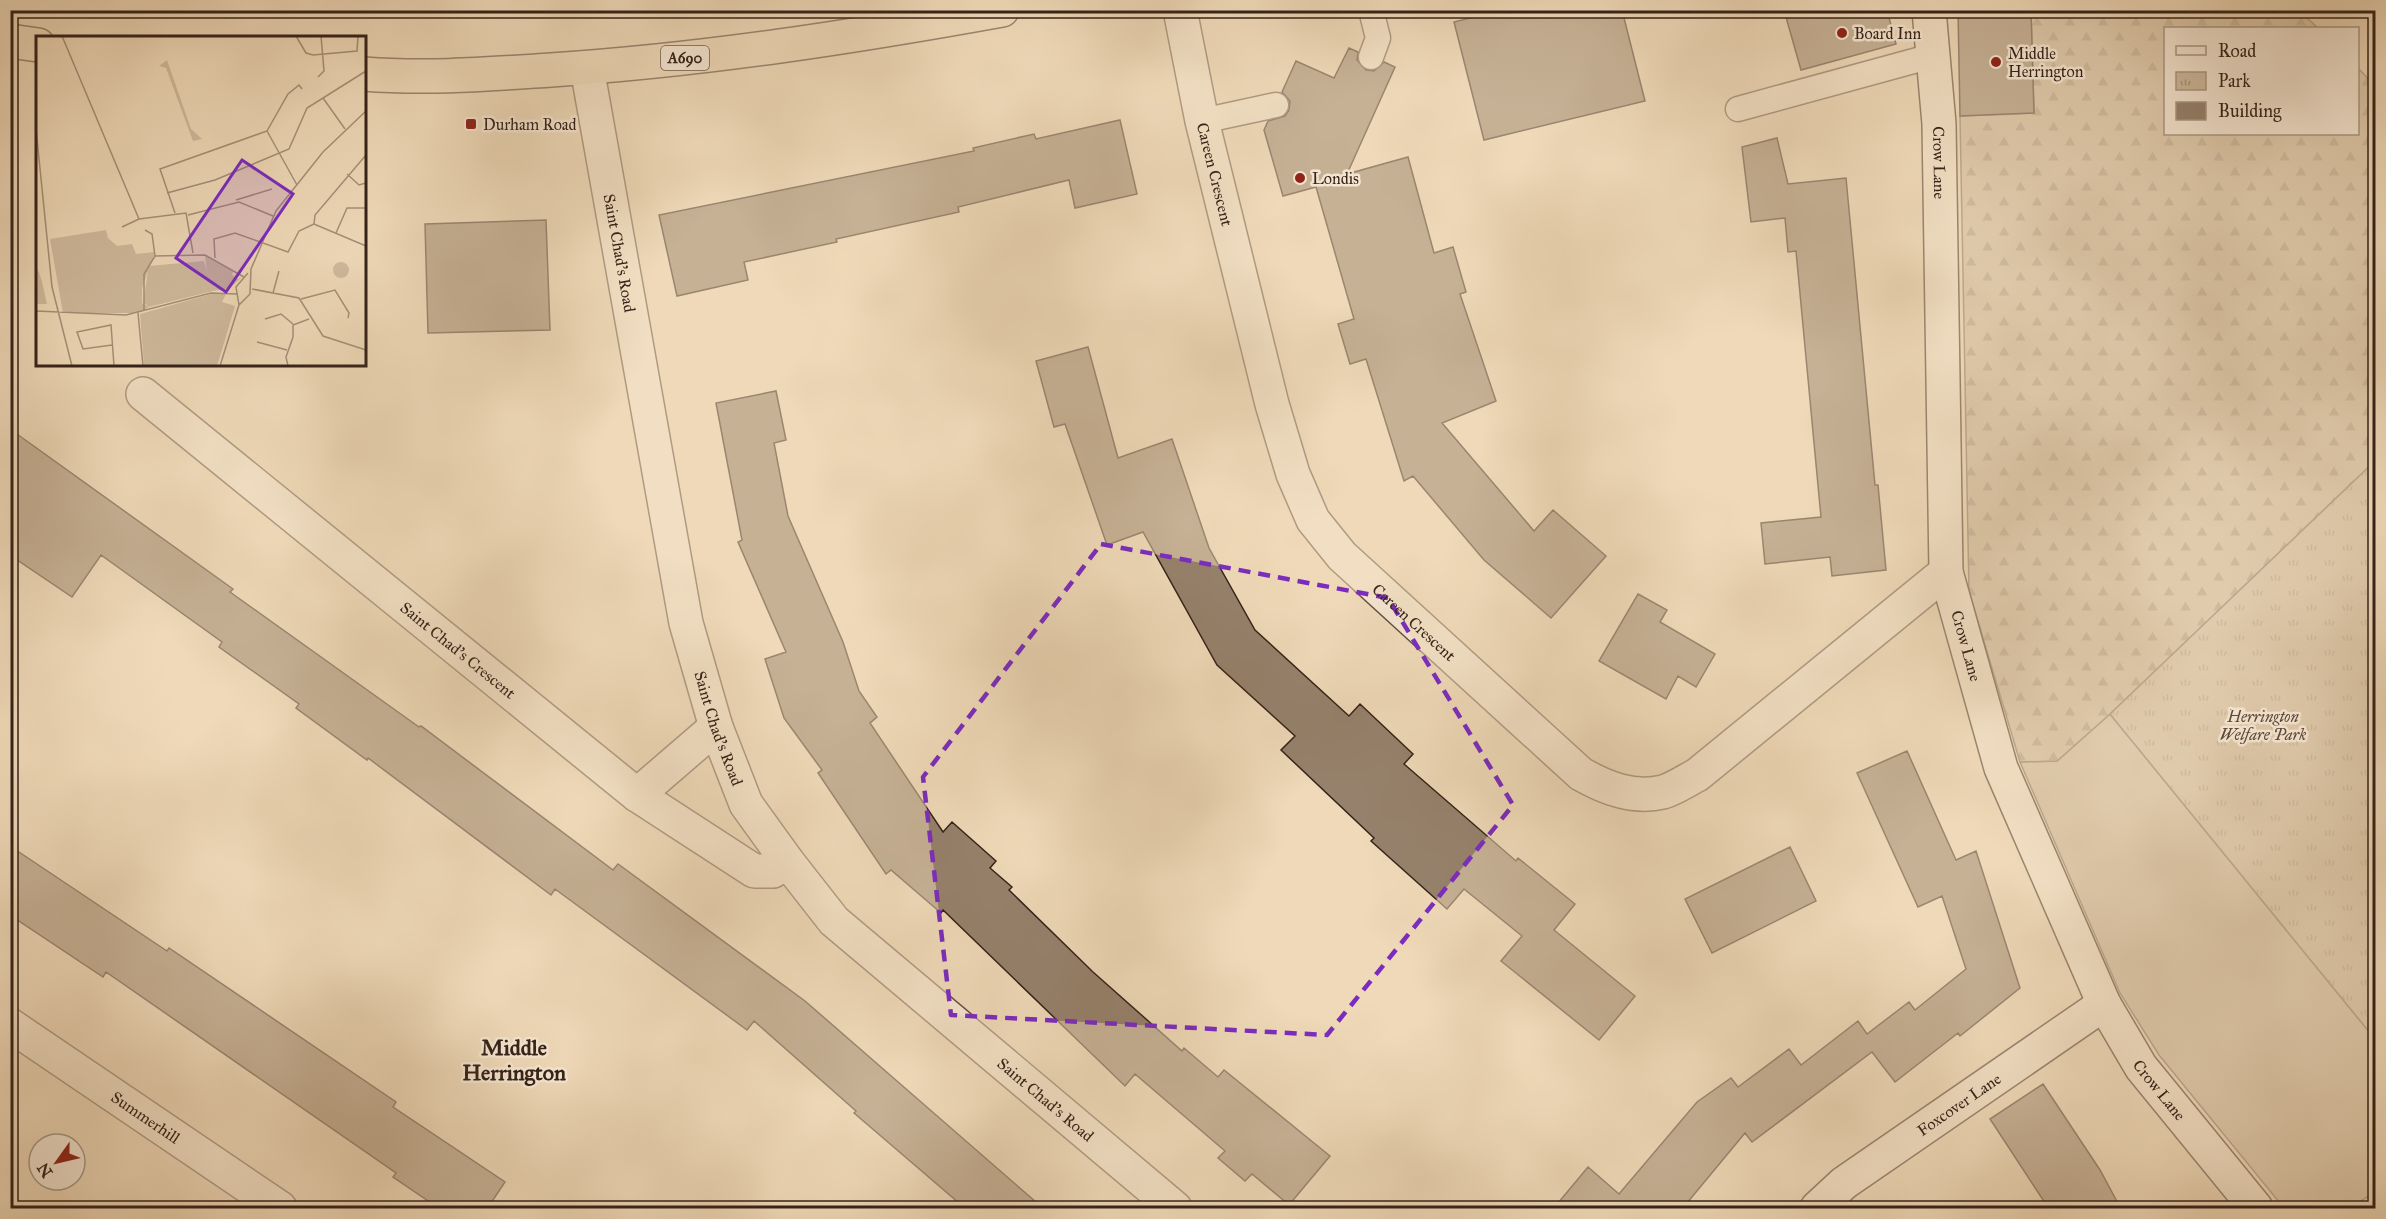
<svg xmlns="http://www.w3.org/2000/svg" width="2386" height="1219" font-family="'IM FELL Great Primer',serif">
	<defs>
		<pattern id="forest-firs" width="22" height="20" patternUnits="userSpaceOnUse" patternTransform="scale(1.5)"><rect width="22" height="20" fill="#cfba9d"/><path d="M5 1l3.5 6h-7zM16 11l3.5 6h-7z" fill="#a9977f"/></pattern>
		<pattern id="park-tufts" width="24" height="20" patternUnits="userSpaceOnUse" patternTransform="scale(1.5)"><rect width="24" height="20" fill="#cfba9d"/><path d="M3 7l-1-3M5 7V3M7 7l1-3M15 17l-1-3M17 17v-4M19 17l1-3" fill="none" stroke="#a9977f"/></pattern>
	</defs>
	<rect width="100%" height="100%" fill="#efd9b8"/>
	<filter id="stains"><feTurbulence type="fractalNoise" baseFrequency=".00333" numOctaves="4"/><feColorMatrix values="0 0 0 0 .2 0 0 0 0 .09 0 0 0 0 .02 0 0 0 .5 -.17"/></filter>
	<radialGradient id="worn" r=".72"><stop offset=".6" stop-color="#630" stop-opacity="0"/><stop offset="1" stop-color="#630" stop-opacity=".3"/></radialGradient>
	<path fill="#cfba9d" stroke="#826e5b" stroke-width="1.5" d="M2110,714L2375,1039V1192L2350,1208H2284L2159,1055L2120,993L2020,762L2057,761Z"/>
	<path fill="url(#forest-firs)" stroke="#826e5b" stroke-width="1.5" d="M2031,11H2299L2318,28H2166V134H2358V68L2375,86V461L2110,714L2057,761L2020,762L1969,591L1960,116L2034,113Z"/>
	<path fill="url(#park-tufts)" stroke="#826e5b" stroke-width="1.5" d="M2375,461V1039L2110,714Z"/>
	<path fill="#96816c" stroke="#352219" stroke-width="1.5" d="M1501,10H1622L1645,101L1484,140L1454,22Z
		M1784,10H1887L1896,44L1801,70Z
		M1958,10H2031L2034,113L1960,116Z
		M1349,48L1358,52L1357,60L1366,70L1374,71L1384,62L1395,67L1347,174L1408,157L1434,253L1453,247L1466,292L1460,294L1496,401L1442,423L1534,531L1553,510L1606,556L1551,618L1484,560L1413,476L1404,481L1366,359L1350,364L1338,324L1354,319L1316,187L1283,196L1264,130L1268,121L1285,116L1289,110L1290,101L1282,92L1296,61L1334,78Z
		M1120,120L1137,194L1075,208L1069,180L958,207L959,212L836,239L837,242L744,262L748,280L677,296L659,215L974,151L973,148L1034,134L1036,139Z
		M1777,138L1788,184L1846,178L1875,485H1878L1886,570L1832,576L1830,557L1765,564L1761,523L1821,517L1796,251L1788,252L1785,218L1751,222L1742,147Z
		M546,220L550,330L428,333L425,224Z
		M1088,347L1118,458L1172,439L1209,548L1255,630L1349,716L1360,704L1413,754L1404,764L1516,861L1518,858L1575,904L1554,930L1635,996L1599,1040L1501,961L1522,936L1464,889L1447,909L1371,841L1374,838L1281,750L1295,736L1217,665L1143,532L1107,545L1065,424L1054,427L1036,361Z
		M776,391L786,440L774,443L788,516L843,642L859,691L877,717L870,723L943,832L952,822L996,861L990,868L1012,887L1009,890L1093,972L1182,1051L1184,1048L1218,1077L1224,1070L1330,1156L1289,1205L1252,1174L1245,1181L1218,1158L1225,1151L1135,1074L1125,1086L943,910L941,913L891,870L886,874L818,773L822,770L784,718L765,659L786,652L738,542L742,540L716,403Z
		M10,429L233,589L230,592L419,727L421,726L613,870L618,864L805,1001L1044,1209H966L854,1113L856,1111L754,1021L747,1030L555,889L551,895L368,758L367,760L296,708L299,704L219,647L222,642L101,555L72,597L10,555Z
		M1638,594L1667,610L1660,622L1715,654L1696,687L1678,676L1666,699L1599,661Z
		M1907,751L1956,860L1976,851L2020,988L1960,1036L1958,1033L1895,1082L1872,1052L1752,1142L1745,1133L1682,1209H1553L1588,1167L1619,1194L1697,1102L1731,1078L1738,1087L1789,1049L1801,1065L1858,1021L1867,1034L1909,1002L1915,1010L1966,969L1942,896L1918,907L1857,773Z
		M10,846L167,951L169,948L396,1102L393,1107L505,1182L487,1209H440L393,1177L396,1173L106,972L103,977L10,915Z
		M1790,847L1816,901L1712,953L1685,899Z
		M2043,1084L2100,1170L2121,1209H2049L1990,1119Z"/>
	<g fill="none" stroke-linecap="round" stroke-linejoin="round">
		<defs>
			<path id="lane" d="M1371,57L1378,38L1371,10
				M1738,109L1932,56
				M1202,121L1276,105"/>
			<g id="street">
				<path id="s1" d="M1180,10L1202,121L1272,404L1293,474L1313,520L1342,556L1581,774C1606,788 1633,799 1663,792C1674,789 1687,780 1697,775L1946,572"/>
				<path id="s2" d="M587,68L686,623L716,727L746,804L787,861L834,921L1175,1208"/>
				<path id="s3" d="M143,394L637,795L754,871H773L787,861"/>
				<path d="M637,795L716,727"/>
				<path id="s4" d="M10,1025L280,1208"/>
			</g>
			<g id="secondary">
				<path id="s5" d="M1929,10L1939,124L1946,572L2001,768L2104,1004L2141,1067L2256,1208"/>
				<path id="s6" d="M1817,1208L1844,1183L2104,1004"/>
			</g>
			<path id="highway" d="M10,41L38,45
				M364,74C427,79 489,74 551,70C703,60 852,37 1002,10"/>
		</defs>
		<use href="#lane" stroke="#645041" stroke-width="27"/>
		<use href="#street" stroke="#645041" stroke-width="36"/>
		<use href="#secondary" stroke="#352219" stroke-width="36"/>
		<use href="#highway" stroke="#352219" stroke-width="36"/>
		<use href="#lane" stroke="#f5e6d1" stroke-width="24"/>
		<use href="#street" stroke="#f5e6d1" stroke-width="33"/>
		<use href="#secondary" stroke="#f5e6d1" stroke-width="33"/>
		<use href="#highway" stroke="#efd9b8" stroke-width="33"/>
	</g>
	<path d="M0 0H2386V1219H0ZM1101,544L1388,598L1513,805L1327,1035L951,1015L923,777Z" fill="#efd9b8" fill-opacity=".55" fill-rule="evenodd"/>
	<path fill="none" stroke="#7b2cbf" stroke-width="4.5" stroke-dasharray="12 8" stroke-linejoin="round" d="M1101,544L1388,598L1513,805L1327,1035L951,1015L923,777Z"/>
	<g fill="#8f2418" stroke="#f5e6d1" stroke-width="2">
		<circle cx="1842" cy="33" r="6"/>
		<circle cx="1996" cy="62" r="6"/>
		<rect x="465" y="118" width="12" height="12" rx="3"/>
		<circle cx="1300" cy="178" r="6"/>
	</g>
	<g text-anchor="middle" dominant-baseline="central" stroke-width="5" stroke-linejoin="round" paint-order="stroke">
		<rect fill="#f5e6d1" stroke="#6f5d50" stroke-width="1.5" x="661" y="46" width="48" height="24" rx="4.5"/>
		<g font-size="15" font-weight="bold" fill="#352219">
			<text x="685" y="58">A690</text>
		</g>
		<g font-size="16" fill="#352219" stroke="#f5e6d1" text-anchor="start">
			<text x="1854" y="33">Board Inn</text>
			<text x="2008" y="53">Middle<tspan x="2008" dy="18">Herrington</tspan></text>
			<text x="483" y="124">Durham Road</text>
			<text x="1312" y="178">Londis</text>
		</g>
		<g font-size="16" fill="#352219" stroke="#f5e6d1">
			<text stroke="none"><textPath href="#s5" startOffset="153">Crow Lane</textPath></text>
			<text stroke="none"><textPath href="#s1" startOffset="168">Careen Crescent</textPath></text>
			<text stroke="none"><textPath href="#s2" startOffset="188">Saint Chad's Road</textPath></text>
			<text stroke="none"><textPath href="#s1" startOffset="672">Careen Crescent</textPath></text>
			<text stroke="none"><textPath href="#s5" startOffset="639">Crow Lane</textPath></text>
			<text stroke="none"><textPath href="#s3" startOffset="406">Saint Chad's Crescent</textPath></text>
			<text stroke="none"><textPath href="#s2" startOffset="674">Saint Chad's Road</textPath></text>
			<text stroke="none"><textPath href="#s5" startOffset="1126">Crow Lane</textPath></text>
			<text stroke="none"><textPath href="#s2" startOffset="1178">Saint Chad's Road</textPath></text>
			<text stroke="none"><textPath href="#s6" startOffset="176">Foxcover Lane</textPath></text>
			<text stroke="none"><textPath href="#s4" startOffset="164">Summerhill</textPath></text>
		</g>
		<g font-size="16" font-style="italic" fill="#5c483a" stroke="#f5e6d1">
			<text x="2263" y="716">Herrington<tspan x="2263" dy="18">Welfare Park</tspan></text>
		</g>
		<g font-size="22" font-weight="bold" fill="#352219" stroke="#f5e6d1">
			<text x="514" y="1047">Middle<tspan x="514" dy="25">Herrington</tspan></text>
		</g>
	</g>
	<g transform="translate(36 36)">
		<rect width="330" height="330" fill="#efd9b8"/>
		<path d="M70,194L72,202L81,210L96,208L100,218L119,216L106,252V267L113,271L102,277H27L14,203ZM0,229L5,242L11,268H0ZM175,258H190L186,266L199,270L181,330H108L104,278Z" fill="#cfba9d"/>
		<path d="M131,24L155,93L166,103L157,105L130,32L123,30ZM169,220L197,235L196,239L202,243L206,241L194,252L177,255L172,244Z" fill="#cfba9d"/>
		<path d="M168,225L177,255L113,271L107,266L113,230ZM297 234a8 8 0 1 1 16 0a8 8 0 1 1-16 0Z" fill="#cfba9d"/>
		<path fill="none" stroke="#a59078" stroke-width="1.5" d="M26,0L103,183M260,0L270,17L277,19L321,15L322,0M282,41L288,35L285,0M287,62L309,93M0,93L16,251L36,330M231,95L261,149M311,138L323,149L330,147M131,157L179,144L253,113L271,72L330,35M200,164L236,153M139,177L124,133L231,95L252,58L263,49L266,53M152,179L203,166L237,180M103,183L150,177L157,217M278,188L330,210M86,191L103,183M109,194L116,198L119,220M300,197L311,172H330M119,220L169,219L208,241M179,222L178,203L199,197L252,216L263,195L278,188L279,179L330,119M216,253L263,262L287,300L330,314M237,257L243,235M265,263L299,254L313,277L312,282M203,269L214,258L215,233L240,175L287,116L330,75M0,275L90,279L175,257L201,258M108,275V238L119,220M102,277L107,330M229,283L245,278L257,288M221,306L251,314M76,309L47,313L41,296L75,289L78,330M184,330L203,269L200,251L212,237M252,330L250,321L257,301V289L273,283"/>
		<path fill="#7b2cbf" fill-opacity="0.15" stroke="#7b2cbf" stroke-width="3" d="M206,124L257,158L190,256L140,222Z"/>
		<rect width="330" height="330" fill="none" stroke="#352219" stroke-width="3"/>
	</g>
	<rect width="2386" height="1219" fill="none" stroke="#efd9b8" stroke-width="36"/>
	<rect x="12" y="12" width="2362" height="1195" fill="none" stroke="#352219" stroke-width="3"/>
	<rect x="18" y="18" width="2350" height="1183" fill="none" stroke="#352219" stroke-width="1.5"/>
	<rect x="2164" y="27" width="195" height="108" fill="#f5e6d1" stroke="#a89887" stroke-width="1.5"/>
	<rect x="2176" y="46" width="30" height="9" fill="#f5e6d1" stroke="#a89887" stroke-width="1.5"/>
	<text x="2218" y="57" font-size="18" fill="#352219">Road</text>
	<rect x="2176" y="72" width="30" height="18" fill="url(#park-tufts)" stroke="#a89887" stroke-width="1.5"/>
	<text x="2218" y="87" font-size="18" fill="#352219">Park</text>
	<rect x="2176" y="102" width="30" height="18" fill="#96816c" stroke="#a89887" stroke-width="1.5"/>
	<text x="2218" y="117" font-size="18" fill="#352219">Building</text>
	<g transform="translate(57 1162) rotate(236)"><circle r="28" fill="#f5e6d1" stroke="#a89887" stroke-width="1.5"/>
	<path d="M0-4.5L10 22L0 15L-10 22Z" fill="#8f2418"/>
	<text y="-9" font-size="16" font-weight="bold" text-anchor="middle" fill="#352219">N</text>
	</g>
	<rect width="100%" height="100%" filter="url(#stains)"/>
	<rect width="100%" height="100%" fill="url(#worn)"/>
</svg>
